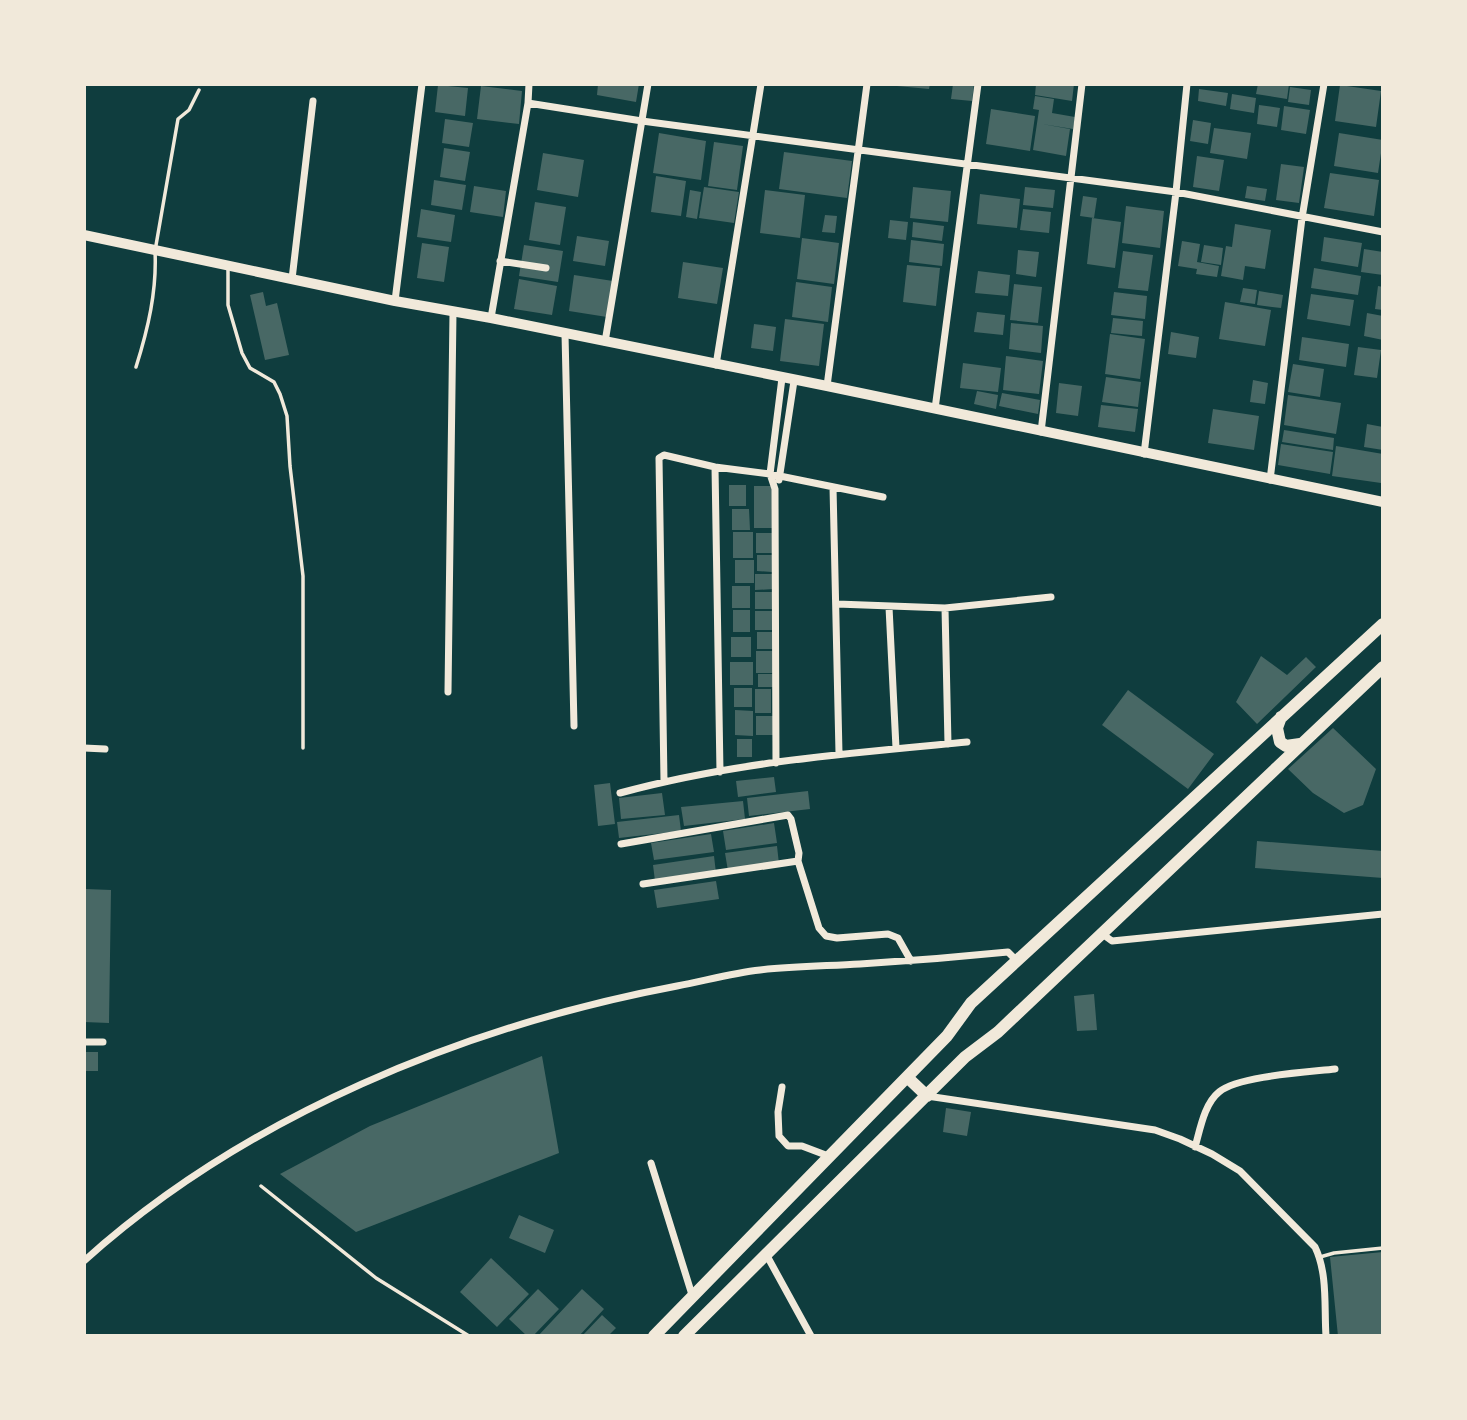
<svg xmlns="http://www.w3.org/2000/svg" width="1467" height="1420" font-family="'Titillium Web',sans-serif">
	<rect width="100%" height="100%" fill="#0f3d3e"/>
	<path fill="#486865" d="M598,84H639L636,102L597,95Z
		M897,84H930L929,89L897,86Z
		M953,84H974L972,101L951,99Z
		M1036,84H1074L1072,101L1035,95Z
		M1258,84H1289L1287,99L1256,94Z
		M438,85L468,88L465,116L435,112Z
		M1340,85L1381,91L1376,127L1335,121Z
		M481,86L522,91L519,124L477,119Z
		M1290,87L1311,90L1309,105L1288,102Z
		M1199,89L1228,93L1226,106L1198,101Z
		M1232,94L1256,98L1254,113L1230,109Z
		M1035,96L1054,99L1052,113L1075,117L1073,129L1042,124L1070,129L1066,156L1033,150L1039,110L1033,109Z
		M1259,105L1280,108L1277,127L1257,124Z
		M1284,106L1310,110L1306,134L1281,130Z
		M991,109L1035,116L1030,151L986,144Z
		M445,119L473,123L469,147L442,143Z
		M1193,120L1211,123L1208,144L1190,141Z
		M1214,128L1251,133L1247,159L1210,153Z
		M659,133L706,141L701,180L653,173Z
		M1339,133L1383,140L1378,173L1334,166Z
		M714,142L743,146L737,190L708,186Z
		M444,148L470,152L465,181L440,177Z
		M784,152L852,161L847,198L779,189Z
		M543,153L584,160L578,197L537,190Z
		M1197,156L1224,160L1219,191L1193,187Z
		M1281,164L1304,167L1299,203L1276,200Z
		M1330,173L1379,180L1374,216L1324,208Z
		M656,176L686,181L681,216L651,212Z
		M434,180L466,185L462,210L431,205Z
		M474,186L506,191L503,217L470,212Z
		M1247,186L1267,189L1265,201L1245,198Z
		M704,187L739,192L734,223L699,218Z
		M913,187L951,191L948,222L910,218Z
		M1025,187L1055,190L1053,208L1023,205Z
		M690,190L701,192L697,219L686,217Z
		M765,190L805,195L800,238L760,233Z
		M980,194L1020,199L1017,228L977,224Z
		M1083,196L1097,198L1094,218L1080,216Z
		M535,202L566,207L560,245L529,240Z
		M1126,206L1164,211L1160,248L1122,243Z
		M421,209L455,215L451,242L417,237Z
		M1023,209L1051,212L1049,233L1020,230Z
		M825,215L837,216L835,233L822,232Z
		M1092,218L1121,222L1115,268L1087,264Z
		M890,220L908,222L906,240L888,238Z
		M913,222L944,226L942,241L912,237Z
		M1235,224L1271,230L1265,269L1245,266L1243,280L1221,276L1226,246L1232,247Z
		M577,236L609,241L605,266L573,261Z
		M1324,237L1362,243L1358,267L1321,261Z
		M802,238L839,243L834,284L797,279Z
		M911,240L944,244L942,266L909,262Z
		M1182,241L1200,244L1197,262L1219,266L1217,277L1196,274L1197,269L1178,266Z
		M422,243L449,247L444,282L417,278Z
		M524,245L563,251L558,282L519,276Z
		M1204,245L1223,248L1221,265L1201,262Z
		M1364,249L1383,252V275L1361,272Z
		M1018,250L1039,252L1036,277L1016,274Z
		M1123,251L1153,255L1148,291L1118,288Z
		M683,262L723,268L717,304L678,298Z
		M907,265L940,268L936,306L903,302Z
		M1314,268L1361,276L1358,295L1311,288Z
		M978,271L1010,275L1008,296L975,293Z
		M574,275L613,281L607,317L569,311Z
		M519,279L557,286L552,315L514,309Z
		M796,282L832,287L828,322L792,317Z
		M1014,284L1042,287L1038,323L1010,320Z
		M1378,286L1383,287V310L1375,309Z
		M1243,288L1257,290L1255,304L1240,302Z
		M1259,291L1283,295L1281,308L1257,305Z
		M263,292L266,306L277,303L289,355L265,360L250,295Z
		M1114,292L1147,296L1145,319L1111,315Z
		M1311,294L1354,300L1350,326L1307,319Z
		M1225,302L1271,310L1265,346L1219,339Z
		M977,312L1005,315L1003,335L974,332Z
		M1367,313L1383,316V340L1364,336Z
		M1113,318L1143,321L1142,336L1111,333Z
		M785,319L824,324L819,366L780,361Z
		M1011,323L1043,326L1041,353L1009,349Z
		M754,324L776,327L773,351L751,348Z
		M1171,332L1199,337L1196,358L1168,354Z
		M1110,334L1145,339L1140,379L1105,374Z
		M1302,337L1349,344L1346,367L1299,360Z
		M1358,347L1381,350L1377,378L1354,375Z
		M1006,356L1043,361L1039,394L1003,390Z
		M963,363L1001,368L998,392L960,388Z
		M1293,364L1324,369L1320,397L1288,392Z
		M1106,377L1141,382L1138,407L1102,402Z
		M1253,380L1268,383L1265,404L1250,402Z
		M1059,383L1082,386L1078,416L1056,413Z
		M977,391L998,395L996,409L974,404Z
		M1002,393L1040,400L1038,414L999,406Z
		M1288,395L1341,403L1336,434L1284,425Z
		M1101,405L1138,409L1135,432L1098,427Z
		M1213,409L1259,416L1254,450L1208,443Z
		M1367,424L1383,427V450L1364,447Z
		M1284,430L1334,438L1333,450L1282,442Z
		M1281,444L1333,452L1330,474L1278,465Z
		M1336,446L1383,454L1381,483L1332,476Z
		M729,485H746V506H729Z
		M754,486H772V528H754Z
		M732,509H749L750,530H732Z
		M733,532H753V558H733Z
		M756,533H773V553H756Z
		M757,555H772V572L757,571Z
		M735,560H754V583H735Z
		M755,574H774V589L755,590Z
		M732,586H750V608H732Z
		M755,592H772V609H755Z
		M733,610H750V632H733Z
		M755,611H775V630H755Z
		M757,632H774V649H757Z
		M731,637H751V657H731Z
		M756,651H774V673H756Z
		M1261,656L1287,675L1306,657L1316,667L1257,724L1236,702Z
		M730,662H753V685H730Z
		M758,674H774V687H758Z
		M734,688H752V707H734Z
		M755,689H771V713H755Z
		M1128,690L1214,754L1188,789L1102,725Z
		M735,710L753,711V736L735,735Z
		M756,716H773V735H756Z
		M1333,728L1376,769L1363,805L1344,813L1313,793L1288,769Z
		M737,739H752V757H737Z
		M774,777L776,792L738,797L736,781Z
		M610,783L615,824L598,826L594,785Z
		M808,791L810,809L749,816L747,798Z
		M662,793L665,815L621,819L619,798Z
		M743,801L745,819L684,826L681,807Z
		M679,815L681,831L619,838L617,822Z
		M774,823L777,843L726,850L723,831Z
		M711,834L714,852L654,860L651,843Z
		M1257,841L1383,851V878L1255,868Z
		M777,846L779,864L728,871L725,853Z
		M714,856L716,873L655,881L653,865Z
		M716,881L719,899L657,908L654,890Z
		M86,889L111,890L109,1023L84,1022Z
		M1094,994L1097,1030L1077,1031L1074,996Z
		M84,1052H98V1071H84Z
		M542,1056L559,1153L356,1232L280,1174L370,1126Z
		M946,1108L971,1112L967,1136L943,1132Z
		M519,1215L554,1230L545,1253L509,1238Z
		M1383,1252V1335L1338,1336L1330,1257Z
		M491,1258L529,1294L497,1327L460,1292Z
		M538,1289L559,1309L533,1336H527L509,1319Z
		M582,1289L604,1309L579,1336H538Z
		M602,1315L616,1328L608,1336H582Z"/>
	<g fill="none" stroke-linecap="round" stroke-linejoin="round">
		<path stroke="#f1e9da" stroke-width="3.5" d="M228,267V305L242,353L250,368L274,382L280,394L287,416L290,466L303,576V748
			M136,367C148,329 157,291 155,251L178,119L189,110L199,90
			M261,1186L376,1278L469,1336
			M1320,1257L1334,1253L1383,1248"/>
		<path stroke="#f1e9da" stroke-width="7" d="M528,103L642,121L1176,192L1383,232
			M500,261L546,268
			M292,279L313,101
			M395,301L422,84
			M491,318L528,103L529,84
			M565,334L574,726
			M605,342L648,84
			M716,365L761,84
			M827,386L867,84
			M935,409L978,84
			M1041,432L1082,84
			M1144,454L1176,192L1187,84
			M715,467L720,772
			M779,480L794,381
			M1270,480L1302,218L1324,84
			M833,487L839,753
			M837,604L945,608L1051,597
			M889,607L896,748
			M945,608L948,744
			M448,692L453,313
			M84,748L105,749
			M776,763L775,489L770,474L782,378
			M664,781L659,458L664,455L715,467L770,474L883,497
			M620,793C733,762 851,753 967,742
			M621,844L788,815L791,819L799,853L798,861L819,928L826,936L837,938L888,934L898,938L911,961
			M643,884L798,861
			M1101,933L1112,941L1383,914
			M84,1042H103
			M782,1087L778,1112L779,1136L788,1146H802L831,1157
			M927,1096L1155,1130L1180,1139L1212,1154L1240,1171L1315,1247C1328,1274 1324,1307 1326,1336
			M1195,1147C1200,1130 1204,1104 1219,1092C1238,1076 1309,1072 1335,1069
			M651,1163L693,1298
			M766,1254L811,1336
			M84,1261C245,1116 465,1026 677,986C704,981 732,973 760,970C793,966 827,966 860,964C910,961 959,957 1008,952L1017,961"/>
		<path stroke="#f1e9da" stroke-width="10" d="M84,235L395,301L491,318L827,386L1383,502"/>
		<path stroke="#f1e9da" stroke-width="12" d="M1281,717L1277,728L1280,742L1286,746L1300,744
			M907,1077L927,1096
			M654,1336L947,1036L971,1003L1383,624
			M684,1336L965,1057L998,1032L1383,667"/>
	</g>
	<rect width="1467" height="1420" fill="none" stroke="#f1e9da" stroke-width="172"/>
</svg>
